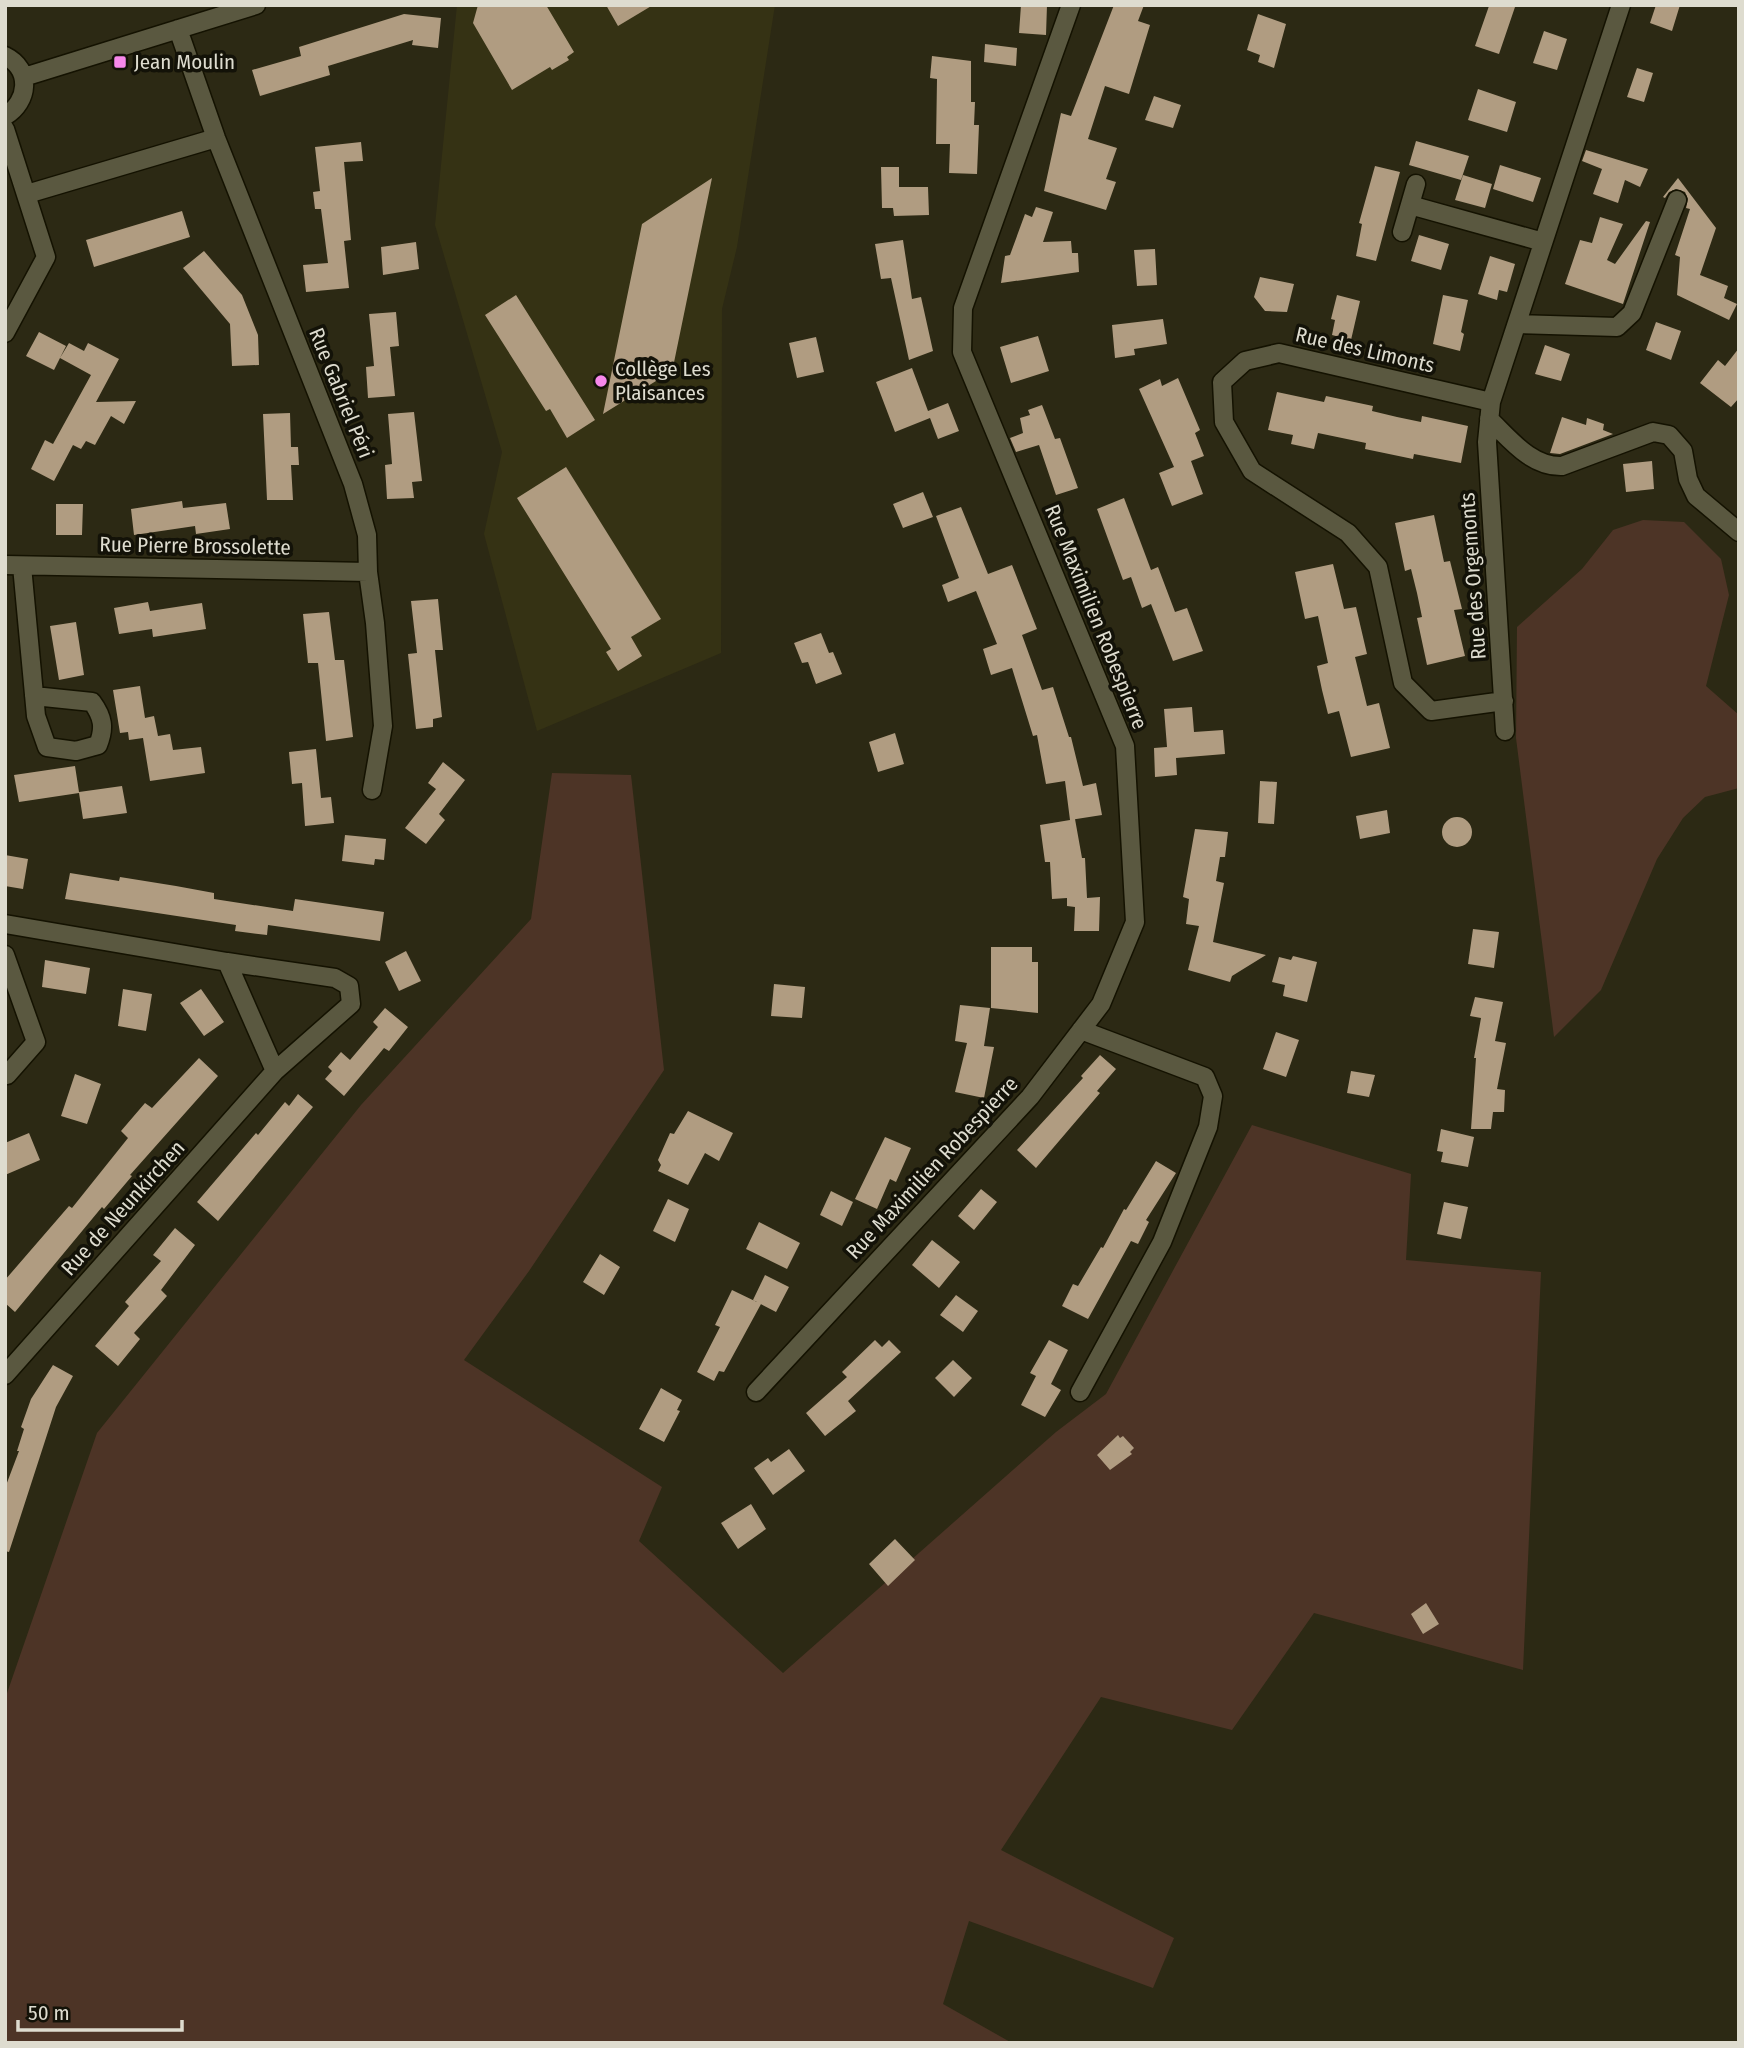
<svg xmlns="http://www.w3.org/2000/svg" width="1744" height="2048" font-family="'Fira Sans Condensed',sans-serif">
	<rect width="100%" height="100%" fill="#2c2914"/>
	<path fill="#353214" d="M457,5H775L737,247L722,309L721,653L537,731L484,534L502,452L435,225Z"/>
	<path fill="#4d3426" d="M1643,520L1684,522L1721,559L1729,595L1706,686L1739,715V788L1705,797L1683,818L1657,859L1601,990L1554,1037L1516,738L1517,627L1582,569L1613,530Z
		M552,773L631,775L664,1070L529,1271L464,1360L662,1487L639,1541L783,1673L1056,1432L1106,1394L1252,1125L1411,1174L1406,1260L1541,1272L1523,1670L1314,1613L1232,1730L1101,1697L1001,1850L1174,1938L1153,1988L969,1921L943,2004L1012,2043H5V1699L97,1433L361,1105L531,919Z"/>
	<path fill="#b09c81" d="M478,5H546L574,52L567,57L569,60L552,70L550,67L512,90L473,23Z
		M606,5H653L618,26Z
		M1021,5H1047L1046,35L1019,33Z
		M1114,5H1144L1138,21L1150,25L1129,94L1105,86L1088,139L1117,148L1106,179L1116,182L1106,210L1044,191L1061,113L1071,116Z
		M1656,5H1680L1672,31L1650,23Z
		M1489,6L1515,7L1499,54L1475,46Z
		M404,14L441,18L438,48L412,45L413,40L328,66L330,75L260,96L252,70L301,56L299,47Z
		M1258,14L1286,24L1274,68L1258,62L1260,55L1247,50Z
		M1544,31L1567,39L1557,70L1533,63Z
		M985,44L1017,48L1016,66L984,62Z
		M932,56L971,61V102H975L974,125H979L977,174L949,173L950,144H936L937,79L930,78Z
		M1637,68L1653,73L1644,102L1627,97Z
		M1478,89L1516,102L1507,132L1468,120Z
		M1154,96L1181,105L1173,128L1145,120Z
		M1416,141L1469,156L1461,180L1409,165Z
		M361,142L363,161L344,162L351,240L344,241L349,288L306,292L303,265L328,263L321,209H315L313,192L320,191L315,147Z
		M1586,150L1648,169L1640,187L1625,180L1618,203L1593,194L1602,169L1582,161Z
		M1500,165L1541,178L1533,202L1493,189Z
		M1375,166L1400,172L1376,261L1356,256L1362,224L1359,223Z
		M881,167H899V187H928L929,215L894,216L893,208H882Z
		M1463,175L1492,184L1485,208L1455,200Z
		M712,178L671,377L664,376L603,414L642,224Z
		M1678,178L1716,228L1700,275L1728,286L1724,298L1737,304L1729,320L1677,295L1680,257L1675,255L1690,209L1686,208L1688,199L1685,192L1676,189L1669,192L1665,198L1663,197Z
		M1036,207L1053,212L1043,242L1071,241L1072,253H1078L1079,272L1001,283L1005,256L1010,255L1025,214L1032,217Z
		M182,211L190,237L94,267L86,240Z
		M1600,217L1623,224L1607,260L1615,264L1646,221L1650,222L1623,304L1565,284L1580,240L1592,243Z
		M1419,235L1449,244L1441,270L1411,261Z
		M903,240L912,299L921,297L933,351L909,360L891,278L881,279L875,244Z
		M416,242L419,269L383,275L381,247Z
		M1155,249L1157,285L1137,286L1134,250Z
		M204,251L242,295L258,335L259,365L232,366L230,324L183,268Z
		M1490,256L1515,264L1507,292L1499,290L1497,300L1478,294Z
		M1260,277L1294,284L1287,312L1265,311L1254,297Z
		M516,295L595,420L567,438L550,409L546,411L485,315Z
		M1337,295L1360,301L1351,340L1332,335L1335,320L1331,319Z
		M1443,295L1468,300L1461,332L1464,334L1460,351L1433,344Z
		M396,312L399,346L390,347L395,396L368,398L366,367L374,366L369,314Z
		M1163,319L1167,344L1134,349L1135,355L1115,358L1112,325Z
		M1656,322L1681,331L1671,360L1646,350Z
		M39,332L66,346L54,370L26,356Z
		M1038,336L1049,371L1011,383L1000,347Z
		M816,337L824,372L797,378L789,343Z
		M69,343L84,351L88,343L119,359L96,402L136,401L124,424L111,416L95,445L86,441L81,449L73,445L54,481L31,469L45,440L53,444L91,375L60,358Z
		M1545,345L1570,354L1561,381L1535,374Z
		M1739,348V398L1731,407L1700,383L1718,360L1725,366Z
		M912,368L928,411L948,403L959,431L938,439L930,418L895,432L876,382Z
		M1178,378L1200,430L1195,433L1204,456L1191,461L1203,494L1172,506L1159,473L1174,467L1139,389L1160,379L1162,386Z
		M1277,392L1324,402L1326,396L1373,406L1372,411L1397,417L1421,422L1422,416L1468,426L1461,463L1414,454L1413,459L1365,449L1366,443L1318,433L1314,449L1291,444L1293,435L1268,430Z
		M1042,405L1055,439L1060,438L1078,488L1056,495L1039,445L1016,452L1010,438L1023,433L1020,418L1030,415L1028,410Z
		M414,412L422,481L412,482L414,498L387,499L385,465L392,464L388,414Z
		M290,413L291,447H298L299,465H291L293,500H267L263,414Z
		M1562,417L1586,425L1587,418L1604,424L1603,430L1613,434L1560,454L1550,453Z
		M1652,461L1654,489L1626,492L1623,464Z
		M566,467L661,619L631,637L642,656L618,671L606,652L611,649L517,498Z
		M923,492L933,517L903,528L893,504Z
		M1124,498L1151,570L1158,567L1175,612L1187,608L1203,651L1173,661L1151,604L1142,608L1131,577L1123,580L1097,509Z
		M182,501L183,508L226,503L230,529L196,534L195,526L134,535L131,509Z
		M56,504H83L82,535H56Z
		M961,507L988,574L1012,565L1037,629L1022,635L1042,690L1053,687L1069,737H1071L1083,786L1096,783L1102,815L1070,820L1075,819L1082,858H1085L1087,898L1100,897L1099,931H1074L1075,907L1067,906V898L1052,899L1050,862H1045L1040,825L1070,820L1065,781L1046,784L1037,735L1033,736L1012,668L991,675L983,649L997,644L976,591L948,602L942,585L959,578L936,516Z
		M1434,515L1444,562L1450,561L1462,609L1454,610L1465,656L1427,665L1417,618L1422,617L1417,593L1411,569L1405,571L1395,523Z
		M1333,564L1344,609L1356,607L1367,654L1355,657L1367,706L1379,703L1390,748L1351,757L1339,711L1328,714L1322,690L1317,666L1328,663L1318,616L1305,619L1295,572Z
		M438,599L443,650H435L442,717L433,719V727L416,729L408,654L417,653L411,601Z
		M148,602L150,611L202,603L206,629L153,637L152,629L119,634L114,608Z
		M329,612L335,660H344L353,737L326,741L318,663H308L303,614Z
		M76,622L84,675L59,680L50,626Z
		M821,633L829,653L833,652L842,674L816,684L808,662L802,663L794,643Z
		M140,686L145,718L154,716L158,736L170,734L173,750L201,747L205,773L150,781L143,738L129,740L128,732L120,733L113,690Z
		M1192,707L1194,732L1223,730L1225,754L1176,758L1177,775L1155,777L1154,748L1167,747L1164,709Z
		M895,733L904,764L878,772L869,742Z
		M316,749L321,798L331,797L334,823L305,826L302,783L292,784L289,752Z
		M443,762L465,780L439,814L445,820L426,844L405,828L436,789L428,783Z
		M75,766L79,792L122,786L127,813L83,819L79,793L19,802L14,775Z
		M1260,781L1277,782L1274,824L1258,823Z
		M1387,810L1390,833L1360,839L1356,816Z
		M1442 832a15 15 0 1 1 30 0a15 15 0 1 1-30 0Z
		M1195,829L1228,832L1225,857H1220L1216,881L1224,883L1213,942L1266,955L1232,976L1230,982L1188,970L1199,926L1186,924L1189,899L1183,897Z
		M345,835L386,839L384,860L375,859L374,865L342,861Z
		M5,855L28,859L23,889L5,886Z
		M70,873L119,881L120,877L176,886L214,893V899L293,911L295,899L384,912L380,941L268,925L267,935L235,931L236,925L65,899Z
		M1473,929L1499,932L1494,968L1468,964Z
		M991,947H1032V962H1038V1013L991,1008Z
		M406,951L421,981L399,991L385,962Z
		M1293,956L1317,962L1307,1002L1283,996L1285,985L1272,982L1279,957L1291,960Z
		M45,960L90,968L86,994L42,987Z
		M774,984L805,987L802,1018L771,1016Z
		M123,989L152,994L146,1031L118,1026Z
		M201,989L224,1022L204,1036L180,1003Z
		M1475,997L1503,1002L1495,1041L1506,1043L1497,1089L1505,1090L1504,1112H1493L1491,1129H1471L1476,1058H1474L1481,1018L1470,1016Z
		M960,1005L990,1008L984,1046L994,1047L984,1098L955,1092L967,1043L955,1041Z
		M385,1008L408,1027L389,1051L384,1048L344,1096L325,1079L332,1071L328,1067L341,1052L350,1060L378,1027L373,1022Z
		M1276,1032L1299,1040L1286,1077L1263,1069Z
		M1100,1055L1116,1069L1097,1091L1100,1093L1036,1168L1017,1150L1083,1078L1081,1076Z
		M199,1058L218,1076L130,1175L132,1176L104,1209L102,1207L15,1312L5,1303V1280L69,1206L72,1208L128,1138L121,1131L145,1103L152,1108Z
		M1351,1071L1375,1075L1369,1097L1347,1093Z
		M75,1074L101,1084L87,1124L61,1116Z
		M298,1094L313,1107L218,1221L197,1202L256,1133L258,1135L285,1102L289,1106Z
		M688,1111L733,1133L719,1161L705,1153L688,1185L658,1171L661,1165L658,1160L670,1133L674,1134Z
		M1441,1129L1474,1137L1468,1167L1441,1162L1443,1152L1437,1151Z
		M29,1133L40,1160L5,1175V1143Z
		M885,1137L911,1148L896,1182L890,1179L877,1209L855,1199Z
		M1156,1161L1176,1173L1146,1220L1149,1222L1138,1244L1131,1241L1088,1319L1062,1306L1073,1284L1078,1286L1101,1247L1103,1248L1124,1209L1126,1210Z
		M981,1189L997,1202L974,1230L958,1216Z
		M831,1191L853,1202L842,1226L820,1215Z
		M668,1199L689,1209L675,1242L653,1231Z
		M1444,1202L1468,1207L1461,1239L1437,1234Z
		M759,1222L800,1243L787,1269L746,1249Z
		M175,1228L195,1245L161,1290L167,1296L134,1333L140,1339L118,1366L95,1346L129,1306L125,1302L161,1261L153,1255Z
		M932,1240L960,1262L939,1288L912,1265Z
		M600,1254L620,1267L604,1295L583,1282Z
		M765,1275L789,1287L776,1312L753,1300Z
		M732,1290L761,1304L724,1372L719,1371L714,1381L697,1372L720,1327L715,1325Z
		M956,1295L978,1311L963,1332L940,1315Z
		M875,1340L882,1347L889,1340L901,1352L848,1401L856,1411L825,1436L806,1413L847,1377L842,1372Z
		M1049,1340L1068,1350L1051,1384L1061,1390L1045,1417L1021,1405L1036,1376L1030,1373Z
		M953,1360L972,1378L954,1397L935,1378Z
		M53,1365L73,1376L56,1407L9,1552L5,1551V1488L19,1451H17L24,1429L21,1427L31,1399Z
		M661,1388L682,1400L677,1410L680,1411L664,1442L639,1429Z
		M1118,1435L1120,1438L1123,1436L1134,1448L1130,1452L1132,1454L1110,1470L1097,1455Z
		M789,1449L805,1471L773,1495L754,1468L768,1458L771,1462Z
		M751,1504L766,1529L738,1549L721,1523Z
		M895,1539L915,1560L888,1586L869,1564Z
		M1426,1603L1439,1624L1423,1634L1411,1614Z"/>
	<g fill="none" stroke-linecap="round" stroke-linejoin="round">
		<defs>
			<path id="minor" d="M178,29L216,138L353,484L367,535L368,572L375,623L383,726L372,790
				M5,56C32,69 29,102 5,116
				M24,77L256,5
				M5,129L46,257L5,333
				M27,194L216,138
				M1410,205L1543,242
				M1402,232L1416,184
				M1518,324L1617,327L1632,313L1677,200
				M1491,402L1279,353L1245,361L1222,382L1224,422L1252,471L1348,533L1378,567L1403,683L1431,711L1504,701
				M1489,419C1510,439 1531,467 1562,466L1653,432L1669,435L1683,451L1688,479L1696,496L1739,532
				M5,565L368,572
				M22,566L36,716L47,747L76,751L98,745C105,728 103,717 92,702L34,696
				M1505,731L1487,442L1491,402L1621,5
				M5,924L227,962L275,1071L5,1375
				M5,955L36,1042L7,1075
				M227,962L335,978L349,986L351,1004L275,1071
				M756,1392L1030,1097L1101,1004L1135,922L1125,746L962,352L963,308L1071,5
				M1080,1392L1162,1242L1208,1127L1213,1096L1205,1077L1081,1030"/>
		</defs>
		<use href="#minor" stroke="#141201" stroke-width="21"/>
		<use href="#minor" stroke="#5a5840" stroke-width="18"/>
	</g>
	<g fill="#f788eb" stroke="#131208" stroke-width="2.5">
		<rect x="113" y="55" width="14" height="14" rx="3.5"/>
		<circle cx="601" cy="381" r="7"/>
	</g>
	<g text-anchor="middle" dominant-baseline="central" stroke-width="7" stroke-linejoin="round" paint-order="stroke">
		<g font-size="21" fill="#dedccf" stroke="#131208" text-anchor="start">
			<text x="134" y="62">Jean Moulin</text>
			<text x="615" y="369">Collège Les<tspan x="615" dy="24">Plaisances</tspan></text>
		</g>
		<g font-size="21" fill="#dedccf" stroke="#131208">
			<text transform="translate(1365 350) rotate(13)">Rue des Limonts</text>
			<text transform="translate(341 393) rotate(68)">Rue Gabriel Péri</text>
			<text transform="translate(195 546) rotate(1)">Rue Pierre Brossolette</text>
			<text transform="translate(1473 576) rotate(-94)">Rue des Orgemonts</text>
			<text transform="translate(1096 617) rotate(68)">Rue Maximilien Robespierre</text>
			<text transform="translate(932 1168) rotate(-47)">Rue Maximilien Robespierre</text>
			<text transform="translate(123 1208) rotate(-48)">Rue de Neunkirchen</text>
		</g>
	</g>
	<rect width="1744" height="2048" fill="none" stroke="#dedccf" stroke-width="14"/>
	<path d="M18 2020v10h164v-10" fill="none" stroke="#dedccf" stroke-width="3.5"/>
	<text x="28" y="2020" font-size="21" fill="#dedccf" stroke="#131208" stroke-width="5" paint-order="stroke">50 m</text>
</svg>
